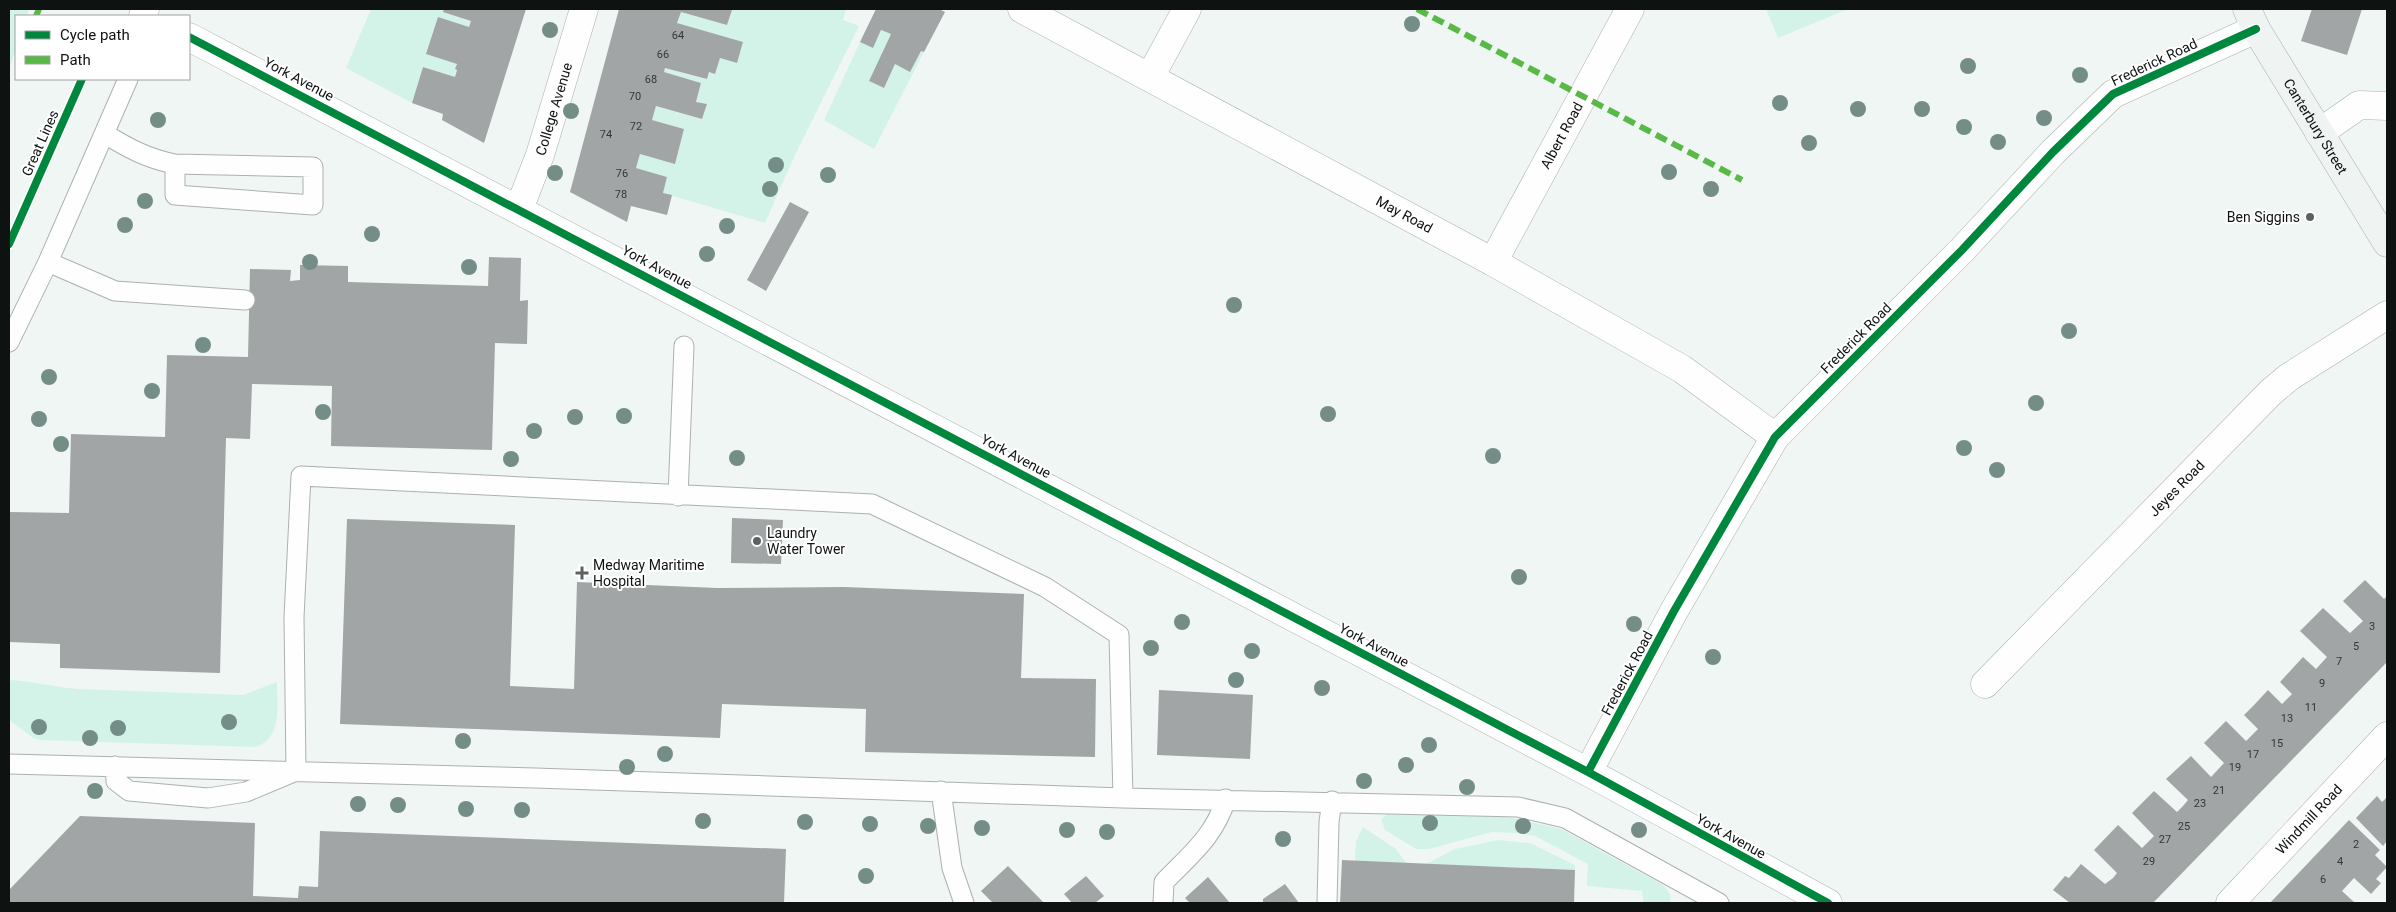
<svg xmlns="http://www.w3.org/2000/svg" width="2396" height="912" font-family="Roboto,sans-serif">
	<rect width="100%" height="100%" fill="#f0f6f4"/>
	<path fill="#d4f3e8" d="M9,9H29L27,16H16V48L9,70Z
		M371,9H444V12L471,21L469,27L438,18L427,54L457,64L455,77L423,67L412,103L346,68Z
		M729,9H846L843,20L859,26L795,155L765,223L663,193L667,177L636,168L640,154L675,163L684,129L652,120L656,106L702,119L707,105L696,102L701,83L664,72L665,68L707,79L709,72L715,73L720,58L737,63L743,43L677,23L681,12L727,25L732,11Z
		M1766,9H1848L1778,38Z
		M881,30L891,34L869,81L884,88L895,64L921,51L924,52L874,149L824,120L860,42L873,48Z
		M9,680C32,681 54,687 78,689L243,695L277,682C277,704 283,741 254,747L40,740L33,738L9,720Z
		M1393,810L1509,817L1561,829L1663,885L1670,894L1671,903H1644L1642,891L1587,886L1588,864L1535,836L1516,833L1492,832L1429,849H1416L1385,830L1381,819Z
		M1363,827L1396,849L1407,864L1355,861L1356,841Z
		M1498,840L1530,843L1575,865V870L1426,864L1455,849Z"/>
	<path fill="#a2a5a5" d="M444,9H526L484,143L442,120L443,114L412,103L423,67L455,77L457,70L455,69L457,64L426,54L438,17L469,27L471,21L443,12Z
		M619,9H729L732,10L727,25L681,12L677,23L743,42L737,63L720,58L715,74L709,72L707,79L665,68L664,72L701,83L696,102L707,104L702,119L656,106L652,120L684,129L675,164L640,154L636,168L667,177L663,193L672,195L667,215L631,206L627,222L570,192Z
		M876,9H939L945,12L924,52L921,51L910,72L895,64L884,88L869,81L891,34L881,30L873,48L860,42Z
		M2312,9H2362L2347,55L2301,41Z
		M790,202L809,212L766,291L747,280Z
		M489,257L521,258L520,301L528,300L527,344L495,343L492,450L331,446L332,386L252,384L250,439L226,438L220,673L60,668V644L9,642V512L69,513L71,434L165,437L167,355L248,357L250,269L291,270L290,281L300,280V265L348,266V282L488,286Z
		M732,518L783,520L781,564L731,563Z
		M347,519L515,525L510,686L574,689L577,582L717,588L844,587L1024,594L1021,678L1096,679L1095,757L865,752L866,709L722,704L720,738L340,724Z
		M2365,580L2384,599L2387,596V662L2153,903H2070L2053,890L2065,876L2069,878L2081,864L2105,884L2113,878L2117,873L2094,850L2118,825L2142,848L2154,836L2132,813L2154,791L2177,812L2183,806L2188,800L2166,779L2191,756L2211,777L2224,763L2204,743L2226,721L2246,741L2258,729L2244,715L2255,704L2268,690L2282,704L2292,694L2280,682L2303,657L2316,669L2327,657L2300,631L2323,608L2350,633L2363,621L2343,601Z
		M1159,690L1253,695L1250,759L1157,755Z
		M2377,796L2382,802L2387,797V841L2383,846L2356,818Z
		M80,816L255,823L253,896L298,898L299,886L318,887L320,831L786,849L784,903H9V890Z
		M2349,820L2380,850L2375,855L2387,867L2376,879L2381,883L2371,894L2354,878L2342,891L2355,903H2270Z
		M1342,860L1575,870L1574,903H1340Z
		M1008,866L1044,903H993L981,891Z
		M1086,876L1104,896L1095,903H1072L1064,894Z
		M1208,877L1230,903H1190L1185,898Z
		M1285,884L1299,903H1263V899Z"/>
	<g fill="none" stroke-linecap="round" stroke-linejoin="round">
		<defs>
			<path id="lane" d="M105,134C128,148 148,159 175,164L313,167V205L175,195V164
				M48,262L115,291L245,300
				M9,342L48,262L128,79
				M678,496L684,346
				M9,764L535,778L1123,798L1518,807L1565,818L1719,903
				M115,766L116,781L129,791L208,798L246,792L296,771L294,617L301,476L872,504L1045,587L1119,635L1123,798
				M941,791L952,868L964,903
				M1163,903L1164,882C1191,854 1214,837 1226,799
				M1327,903L1329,822L1332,801"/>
			<g id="street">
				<path id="s1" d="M1022,9L1493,262L1682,369L1775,437"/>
				<path d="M143,16L145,9"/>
				<path d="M189,37L1588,772L1828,903"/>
				<path d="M1150,77L1187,9"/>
				<path d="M2319,133L2359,105L2387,106"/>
				<path id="s2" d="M519,209L540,155L584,9"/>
				<path id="s3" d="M1493,262L1630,9"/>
				<path id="s4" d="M1985,684L2271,392L2289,377L2387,315"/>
				<path d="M1588,772L1674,611L1775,437L1962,250L2053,152L2113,94L2256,29"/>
				<path id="s5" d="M2230,903L2387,736"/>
			</g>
			<g id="secondary">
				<path id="s6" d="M2247,9L2256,29L2387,243"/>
			</g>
		</defs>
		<use href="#lane" stroke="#acb1b0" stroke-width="21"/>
		<use href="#street" stroke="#acb1b0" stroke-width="29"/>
		<use href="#secondary" stroke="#acb1b0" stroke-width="29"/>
		<use href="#lane" stroke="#fdfefd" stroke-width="19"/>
		<use href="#street" stroke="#fdfefd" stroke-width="28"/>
		<use href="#secondary" stroke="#eff4f3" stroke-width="28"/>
		<path stroke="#58b947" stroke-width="6" stroke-dasharray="12 6" stroke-linecap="butt" d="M1417,9L1742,180
			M36,16L39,9"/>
		<defs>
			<path id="cycleway" d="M189,37L1588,772L1828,903
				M9,244L82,79
				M1588,772L1674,611L1775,437L1962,250L2053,152L2113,94L2256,29"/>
		</defs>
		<use href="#cycleway" stroke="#fff" stroke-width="11"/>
		<use href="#cycleway" stroke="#00873e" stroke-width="8"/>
	</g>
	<g fill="#748e87">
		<circle cx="1412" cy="24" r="8"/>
		<circle cx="550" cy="30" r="8"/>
		<circle cx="1968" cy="66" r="8"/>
		<circle cx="2080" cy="75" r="8"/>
		<circle cx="1780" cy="103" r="8"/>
		<circle cx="1858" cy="109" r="8"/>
		<circle cx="1922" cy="109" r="8"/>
		<circle cx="571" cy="111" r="8"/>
		<circle cx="2044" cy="118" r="8"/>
		<circle cx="158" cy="120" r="8"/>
		<circle cx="1964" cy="127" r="8"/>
		<circle cx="1998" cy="142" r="8"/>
		<circle cx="1809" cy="143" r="8"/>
		<circle cx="776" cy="165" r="8"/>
		<circle cx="1669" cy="172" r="8"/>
		<circle cx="555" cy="173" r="8"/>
		<circle cx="828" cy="175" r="8"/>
		<circle cx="770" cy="189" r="8"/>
		<circle cx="1711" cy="189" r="8"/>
		<circle cx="145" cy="201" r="8"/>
		<circle cx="125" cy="225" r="8"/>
		<circle cx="727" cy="226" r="8"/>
		<circle cx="372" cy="234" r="8"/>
		<circle cx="707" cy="254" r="8"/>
		<circle cx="310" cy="262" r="8"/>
		<circle cx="469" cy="267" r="8"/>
		<circle cx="1234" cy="305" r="8"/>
		<circle cx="2069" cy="331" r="8"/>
		<circle cx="203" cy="345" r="8"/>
		<circle cx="49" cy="377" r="8"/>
		<circle cx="152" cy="391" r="8"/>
		<circle cx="2036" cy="403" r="8"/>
		<circle cx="323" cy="412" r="8"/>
		<circle cx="1328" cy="414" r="8"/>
		<circle cx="624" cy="416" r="8"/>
		<circle cx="575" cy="417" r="8"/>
		<circle cx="39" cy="419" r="8"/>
		<circle cx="534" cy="431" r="8"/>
		<circle cx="61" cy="444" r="8"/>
		<circle cx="1964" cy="448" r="8"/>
		<circle cx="1493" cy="456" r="8"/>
		<circle cx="737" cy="458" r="8"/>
		<circle cx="511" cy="459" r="8"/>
		<circle cx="1997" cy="470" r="8"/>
		<circle cx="1519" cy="577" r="8"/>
		<circle cx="1182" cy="622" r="8"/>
		<circle cx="1634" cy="624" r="8"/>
		<circle cx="1151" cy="648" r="8"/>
		<circle cx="1252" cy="651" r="8"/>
		<circle cx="1713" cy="657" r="8"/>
		<circle cx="1236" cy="680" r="8"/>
		<circle cx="1322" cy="688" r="8"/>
		<circle cx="229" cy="722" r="8"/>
		<circle cx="39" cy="727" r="8"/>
		<circle cx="118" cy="728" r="8"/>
		<circle cx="90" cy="738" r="8"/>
		<circle cx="463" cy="741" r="8"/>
		<circle cx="1429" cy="745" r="8"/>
		<circle cx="665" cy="754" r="8"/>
		<circle cx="1406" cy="765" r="8"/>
		<circle cx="627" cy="767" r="8"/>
		<circle cx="1364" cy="781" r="8"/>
		<circle cx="1467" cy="787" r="8"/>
		<circle cx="95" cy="791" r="8"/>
		<circle cx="358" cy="804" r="8"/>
		<circle cx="398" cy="805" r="8"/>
		<circle cx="466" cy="809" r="8"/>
		<circle cx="522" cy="810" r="8"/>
		<circle cx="703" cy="821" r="8"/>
		<circle cx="805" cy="822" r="8"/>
		<circle cx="1430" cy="823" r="8"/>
		<circle cx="870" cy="824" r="8"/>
		<circle cx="928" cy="826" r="8"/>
		<circle cx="1523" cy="826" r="8"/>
		<circle cx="982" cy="828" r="8"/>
		<circle cx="1067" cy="830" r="8"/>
		<circle cx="1639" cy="830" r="8"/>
		<circle cx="1107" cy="832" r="8"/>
		<circle cx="1283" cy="839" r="8"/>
		<circle cx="866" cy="876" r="8"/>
	</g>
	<g fill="#5d6260" stroke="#fff" stroke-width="2">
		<circle cx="2310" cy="217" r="5"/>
		<circle cx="757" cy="541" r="5"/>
		<path d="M579.5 565.5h5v5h5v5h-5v5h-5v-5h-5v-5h5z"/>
	</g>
	<g text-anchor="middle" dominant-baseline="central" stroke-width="4" stroke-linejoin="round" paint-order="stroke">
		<g font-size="11" fill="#333735">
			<text x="678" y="35">64</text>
			<text x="663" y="54">66</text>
			<text x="651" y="79">68</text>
			<text x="635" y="96">70</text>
			<text x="636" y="126">72</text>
			<text x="606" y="134">74</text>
			<text x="622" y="173">76</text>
			<text x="621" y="194">78</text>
			<text x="2372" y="626">3</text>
			<text x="2356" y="646">5</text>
			<text x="2339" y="661">7</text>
			<text x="2322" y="683">9</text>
			<text x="2311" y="707">11</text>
			<text x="2287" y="718">13</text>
			<text x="2277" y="743">15</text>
			<text x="2253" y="754">17</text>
			<text x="2235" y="767">19</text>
			<text x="2219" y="790">21</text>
			<text x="2200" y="803">23</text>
			<text x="2184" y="826">25</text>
			<text x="2165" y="839">27</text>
			<text x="2356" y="844">2</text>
			<text x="2149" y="861">29</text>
			<text x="2340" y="861">4</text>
			<text x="2323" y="879">6</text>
		</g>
		<g font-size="14" fill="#0e1210" stroke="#fff">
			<text transform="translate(2154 62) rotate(-25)">Frederick Road</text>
			<text transform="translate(299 79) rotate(28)">York Avenue</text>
			<text stroke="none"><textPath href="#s2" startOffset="106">College Avenue</textPath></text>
			<text stroke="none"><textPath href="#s6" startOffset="136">Canterbury Street</textPath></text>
			<text stroke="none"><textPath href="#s3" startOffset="144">Albert Road</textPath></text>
			<text transform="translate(40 143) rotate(-66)">Great Lines</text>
			<text stroke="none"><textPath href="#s1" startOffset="434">May Road</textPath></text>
			<text transform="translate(657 267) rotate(28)">York Avenue</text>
			<text transform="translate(1856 338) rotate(-45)">Frederick Road</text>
			<text transform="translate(1016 456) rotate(28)">York Avenue</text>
			<text stroke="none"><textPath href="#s4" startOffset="274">Jeyes Road</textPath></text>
			<text transform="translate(1374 645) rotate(28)">York Avenue</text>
			<text transform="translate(1627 673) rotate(-62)">Frederick Road</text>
			<text stroke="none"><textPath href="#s5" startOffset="115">Windmill Road</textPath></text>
			<text transform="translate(1731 836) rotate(29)">York Avenue</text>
		</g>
		<g font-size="14" fill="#0e1210" stroke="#fff" text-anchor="start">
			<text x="2300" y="217" text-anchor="end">Ben Siggins</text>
			<text x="767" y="533">Laundry<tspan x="767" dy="16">Water Tower</tspan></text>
			<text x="593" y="565">Medway Maritime<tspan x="593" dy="16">Hospital</tspan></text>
		</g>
	</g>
	<rect width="2396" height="912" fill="none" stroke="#0e1210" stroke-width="20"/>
	<rect x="15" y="15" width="175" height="65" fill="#ffffff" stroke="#9fa09f"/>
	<rect x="25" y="31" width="25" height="8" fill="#00873e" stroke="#9fa09f"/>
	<text x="60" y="40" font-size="15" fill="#0e1210">Cycle path</text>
	<rect x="25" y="56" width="25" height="8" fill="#58b947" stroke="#9fa09f"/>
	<text x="60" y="65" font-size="15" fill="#0e1210">Path</text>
</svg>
